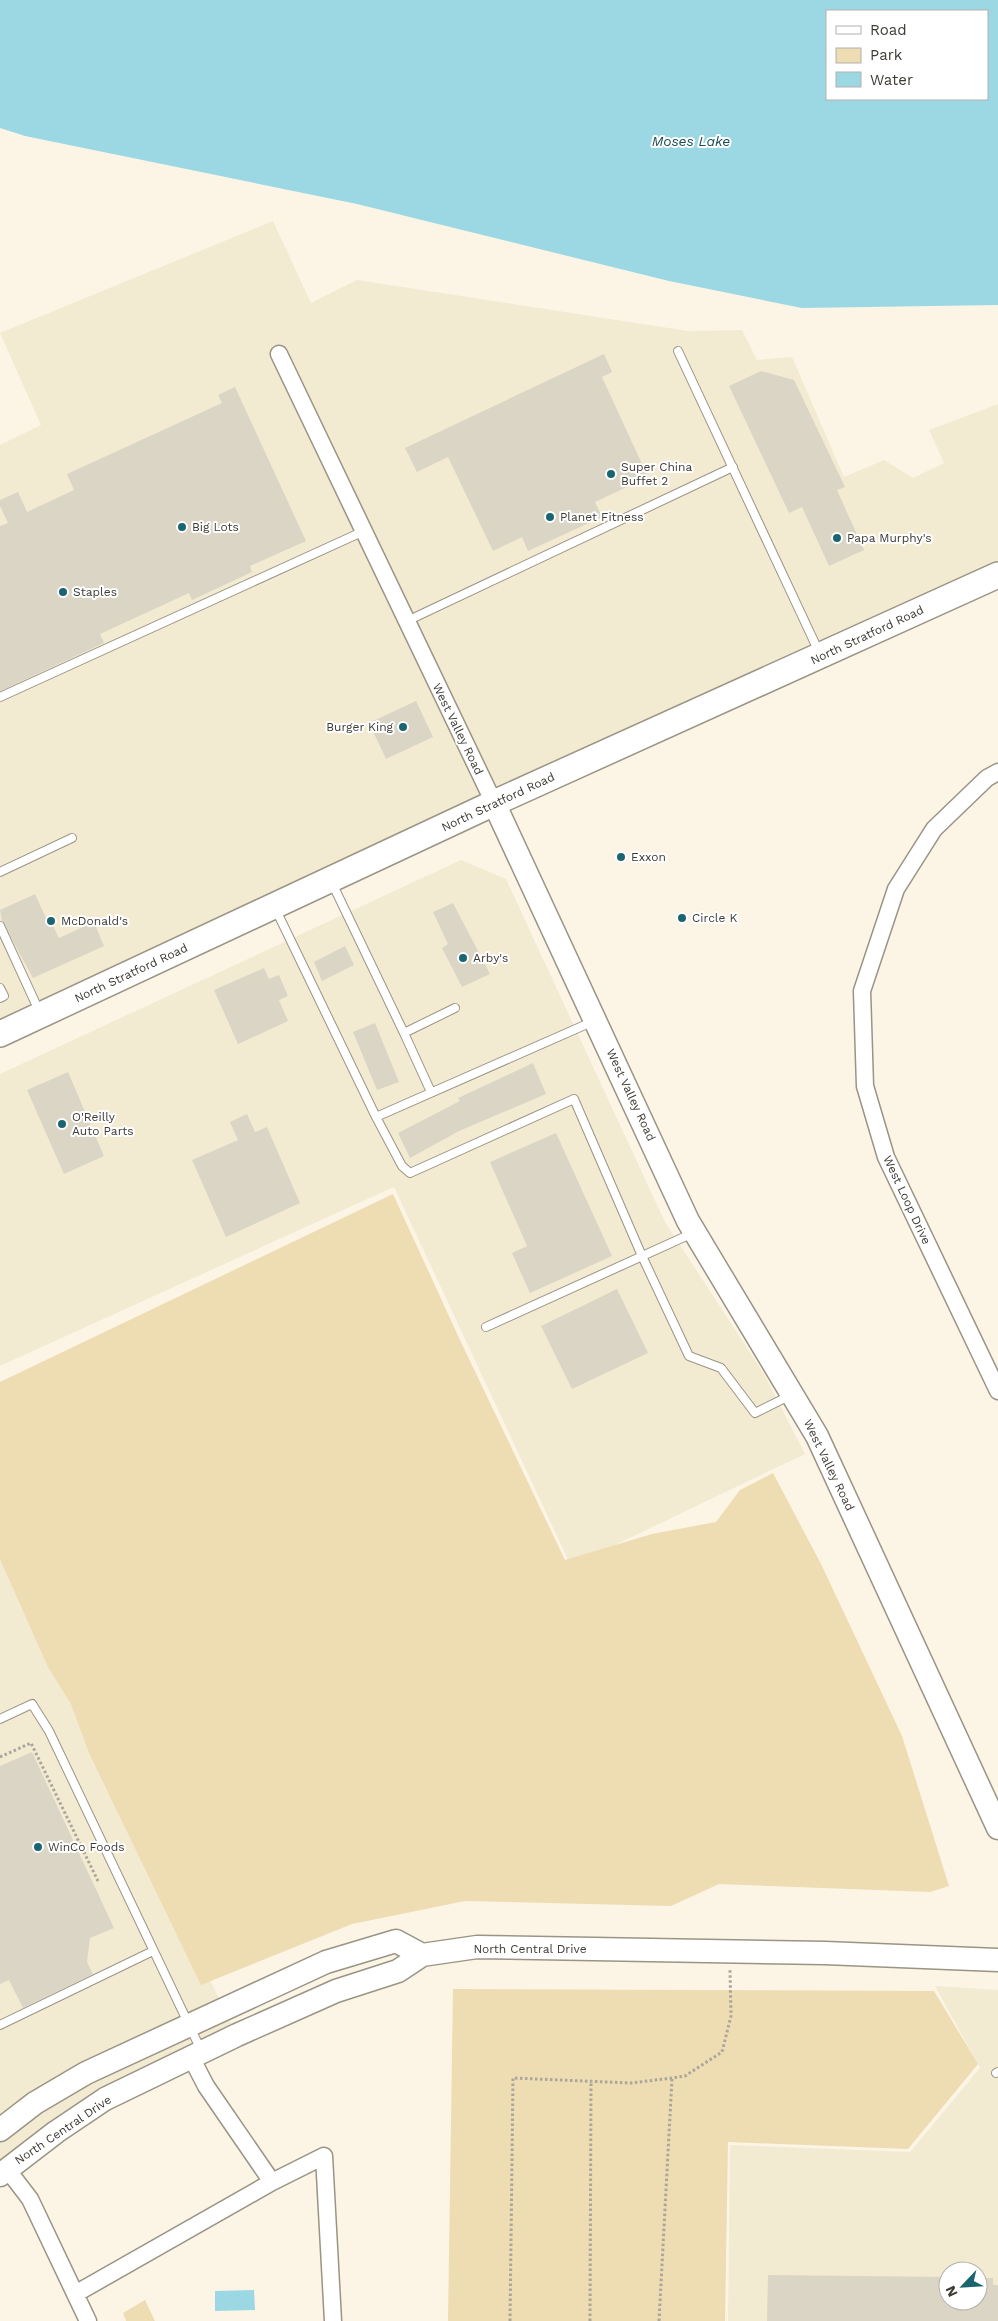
<svg xmlns="http://www.w3.org/2000/svg" width="998" height="2321" font-family="'Work Sans',sans-serif">
	<rect width="100%" height="100%" fill="#fcf5e5"/>
	<path fill="#f3ead2" fill-rule="evenodd" d="M273,221L311,303L357,280L688,331L742,330L757,360L792,357L844,477L884,460L913,478L944,463L929,430L998,404V582L0,1034V445L41,425L0,333Z
		M461,860L506,879L665,1222L764,1374L805,1454L571,1566L394,1187L0,1366V1074Z
		M0,1552L237,2035L202,2052L0,2175Z
		M935,1986L998,1990V2321H728L730,2145L910,2152L980,2068ZM948,2271H978V2301H948Z"/>
	<path fill="#eedcb2" d="M393,1194L459,1338L565,1560L652,1534L716,1522L740,1490L773,1473L821,1564L902,1736L949,1886L930,1892L719,1884L671,1906L465,1901L352,1924L201,1985L89,1753L71,1704L48,1667L0,1559V1382Z
		M453,1989L934,1991L978,2064L908,2149L728,2142L725,2321H448Z
		M145,2300L155,2321H126L123,2313Z"/>
	<path fill="#9cd8e3" fill-rule="evenodd" d="M0,0H998V305L802,308L669,281L357,204L25,136L0,128ZM827,11H987V99H827Z
		M254,2290L255,2310L215,2311V2291Z"/>
	<path fill="#dbd5c5" d="M604,354L612,372L602,377L648,477L595,502L602,517L528,551L522,537L493,551L448,457L417,472L405,448Z
		M761,371L794,380L845,487L837,490L864,550L829,566L802,507L789,513L729,386Z
		M235,387L306,541L250,566L252,572L192,600L189,593L100,634L104,643L0,691V526L8,523L0,506V500L18,492L27,512L74,490L67,474L222,403L218,395Z
		M416,701L433,737L386,759L369,723Z
		M35,894L50,927L53,926L59,938L94,922L104,946L33,978L2,921L0,910Z
		M453,903L490,974L462,987L442,948L448,944L433,912Z
		M345,946L354,965L322,981L314,962Z
		M264,968L269,979L279,975L288,996L279,1000L288,1021L238,1044L214,990Z
		M375,1023L399,1082L377,1090L353,1032Z
		M533,1063L546,1094L459,1131L410,1158L398,1133L460,1101L458,1098Z
		M68,1072L104,1156L64,1174L27,1090Z
		M247,1114L255,1132L267,1127L300,1203L226,1237L192,1160L238,1140L230,1122Z
		M556,1133L612,1256L530,1293L512,1253L527,1246L490,1162Z
		M617,1289L648,1353L572,1389L541,1326Z
		M32,1752L114,1928L90,1938L87,1962L93,1974L23,2008L9,1980L0,1984V1766Z
		M768,2275L948,2277V2301H978V2278H993V2285H998V2321H767Z"/>
	<g fill="none" stroke-linecap="round" stroke-linejoin="round">
		<defs>
			<path id="service" d="M678,351L819,652
				M407,621L733,467
				M0,697L364,531
				M0,872L72,838
				M332,883L404,1033L455,1008
				M276,910L376,1117
				M0,926L40,1013
				M0,988L4,996L0,998
				M594,1021L376,1117L402,1166L410,1173L574,1099L642,1256L689,1356L721,1368L755,1413L791,1395
				M404,1033L431,1092
				M486,1327L693,1233
				M0,1719L32,1704L49,1731L201,2050
				M0,2025L153,1951
				M996,2073L998,2072"/>
			<path id="minor" d="M279,354L494,803
				M998,772L987,778L934,829L896,889L862,991L865,1086L886,1157L998,1391
				M191,2057L206,2086L272,2182L324,2156L333,2321
				M7,2169L30,2199L88,2321
				M75,2294L272,2182"/>
			<path id="secondary" d="M494,803L688,1221L817,1436L998,1828
				M0,2130L35,2103L86,2073L326,1962L396,1941L422,1955
				M0,2175L56,2132L105,2099L237,2035L336,1991L398,1971L422,1955L477,1947L825,1953L998,1960"/>
			<path id="primary" d="M0,1034L494,803L998,575"/>
		</defs>
		<use href="#service" stroke="#9a9485" stroke-width="10"/>
		<use href="#minor" stroke="#9a9485" stroke-width="19"/>
		<use href="#secondary" stroke="#9a9485" stroke-width="25"/>
		<use href="#primary" stroke="#9a9485" stroke-width="28"/>
		<path stroke="#aba69a" stroke-width="3" stroke-dasharray="2.5 2.5" stroke-linecap="butt" d="M0,1757L31,1743L98,1881
			M510,2321L513,2078L631,2083L672,2078L685,2076L722,2052L731,2016L730,1970
			M590,2321L591,2081
			M659,2321L672,2078"/>
		<use href="#service" stroke="#fff" stroke-width="8"/>
		<use href="#minor" stroke="#fff" stroke-width="16"/>
		<use href="#secondary" stroke="#fff" stroke-width="22"/>
		<use href="#primary" stroke="#fff" stroke-width="25"/>
	</g>
	<g fill="#1a6570" stroke="#fff" stroke-width="2">
		<circle cx="611" cy="474" r="5"/>
		<circle cx="550" cy="517" r="5"/>
		<circle cx="182" cy="527" r="5"/>
		<circle cx="837" cy="538" r="5"/>
		<circle cx="63" cy="592" r="5"/>
		<circle cx="403" cy="727" r="5"/>
		<circle cx="621" cy="857" r="5"/>
		<circle cx="682" cy="918" r="5"/>
		<circle cx="51" cy="921" r="5"/>
		<circle cx="463" cy="958" r="5"/>
		<circle cx="62" cy="1124" r="5"/>
		<circle cx="38" cy="1847" r="5"/>
	</g>
	<g text-anchor="middle" dominant-baseline="central" stroke-width="4" stroke-linejoin="round" paint-order="stroke">
		<g font-size="12" fill="#3e3b35" stroke="#fff" text-anchor="start">
			<text x="621" y="467">Super China<tspan x="621" dy="14">Buffet 2</tspan></text>
			<text x="560" y="517">Planet Fitness</text>
			<text x="192" y="527">Big Lots</text>
			<text x="847" y="538">Papa Murphy's</text>
			<text x="73" y="592">Staples</text>
			<text x="393" y="727" text-anchor="end">Burger King</text>
			<text x="631" y="857">Exxon</text>
			<text x="692" y="918">Circle K</text>
			<text x="61" y="921">McDonald's</text>
			<text x="473" y="958">Arby's</text>
			<text x="72" y="1117">O'Reilly<tspan x="72" dy="14">Auto Parts</tspan></text>
			<text x="48" y="1847">WinCo Foods</text>
		</g>
		<g font-size="12" fill="#3e3b35" stroke="#fff">
			<text transform="translate(867 635) rotate(-25)">North Stratford Road</text>
			<text transform="translate(458 729) rotate(64)">West Valley Road</text>
			<text transform="translate(498 802) rotate(-25)">North Stratford Road</text>
			<text transform="translate(131 973) rotate(-25)">North Stratford Road</text>
			<text transform="translate(631 1095) rotate(65)">West Valley Road</text>
			<text transform="translate(907 1200) rotate(65)">West Loop Drive</text>
			<text transform="translate(829 1465) rotate(64)">West Valley Road</text>
			<text x="530" y="1949">North Central Drive</text>
			<text transform="translate(63 2130) rotate(-34)">North Central Drive</text>
		</g>
		<g font-size="14" font-style="italic" fill="#184c54" stroke="#fff">
			<text x="691" y="141">Moses Lake</text>
		</g>
	</g>
	<rect x="826" y="10" width="162" height="90" fill="#ffffff" stroke="#b2b1ae"/>
	<rect x="836" y="26" width="25" height="8" fill="#ffffff" stroke="#b2b1ae"/>
	<text x="870" y="35" font-size="15" fill="#3e3b35">Road</text>
	<rect x="836" y="48" width="25" height="15" fill="#eedcb2" stroke="#b2b1ae"/>
	<text x="870" y="60" font-size="15" fill="#3e3b35">Park</text>
	<rect x="836" y="72" width="25" height="15" fill="#9cd8e3" stroke="#b2b1ae"/>
	<text x="870" y="85" font-size="15" fill="#3e3b35">Water</text>
	<g transform="translate(963 2286) rotate(245)"><circle r="24" fill="#ffffff" stroke="#b2b1ae"/>
	<path d="M0-4L9 19L0 12L-9 19Z" fill="#1a6570"/>
	<text y="-8" font-size="14" font-weight="bold" text-anchor="middle" fill="#3e3b35">N</text>
	</g>
</svg>
